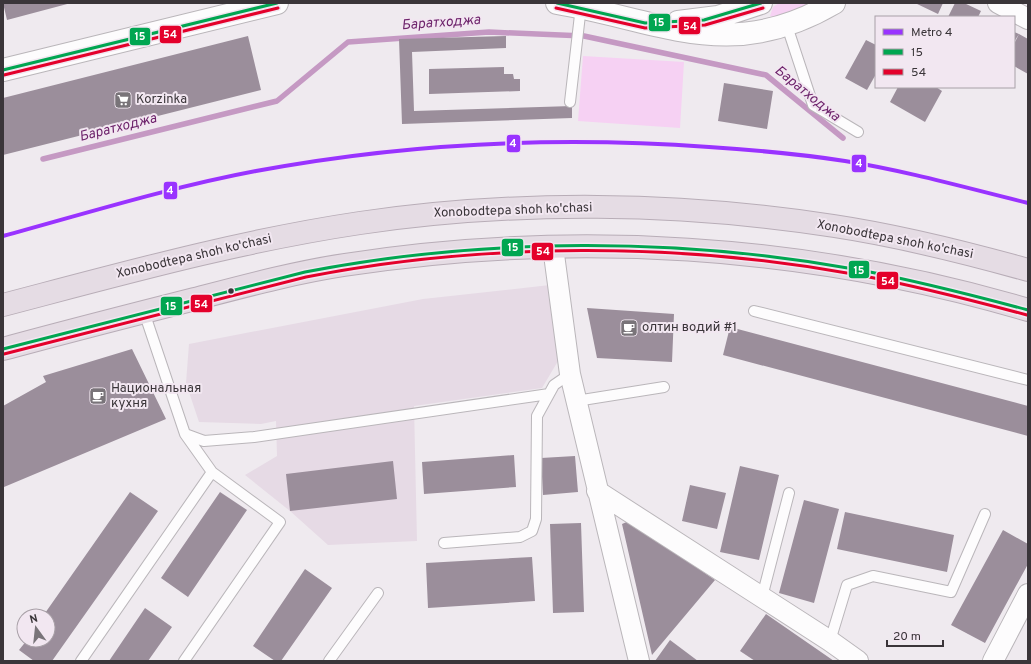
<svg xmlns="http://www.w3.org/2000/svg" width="1031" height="664" font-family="Overpass,sans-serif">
	<rect width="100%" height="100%" fill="#efeaef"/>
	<path fill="#e6dae5" d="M550,285L555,315L558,361L542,388L414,406L417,541L328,545L290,511L245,475L277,456L276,421L261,424L199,422L186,383L189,344L423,299Z"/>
	<path fill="#f6d1f3" d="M779,3H817L778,19L770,16L773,7Z
		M583,56L684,62L680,128L578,121Z"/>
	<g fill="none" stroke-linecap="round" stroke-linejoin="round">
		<path stroke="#c599c3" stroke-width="5.5" d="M43,159L277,101L348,42L489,32L584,36L766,75L843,138"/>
	</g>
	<path fill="#9b8e9b" d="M3,3H71L7,20Z
		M915,3H943L938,14Z
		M955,3H964L981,11L978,17H948Z
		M1014,32L1019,34L1014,42Z
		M1019,34L1028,39V74L1014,66V44Z
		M248,36L261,90L3,155V98Z
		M506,36V48L412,52L414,111L572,106V118L402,124L399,39Z
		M866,40L876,45V74L867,90L845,78Z
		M504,67V74H513L514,79H520V91L429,94V69Z
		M724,83L773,91L767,129L718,121Z
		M898,87H936L942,91L925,122L890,102Z
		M587,308L674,314L672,362L597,358Z
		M730,327L1028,406V436L723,355Z
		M132,349L166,419L4,487L3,406L46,382L43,376Z
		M514,455L516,487L424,494L422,462Z
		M575,456L578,492L543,495L541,458Z
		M393,461L397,499L290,511L286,474Z
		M740,466L779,475L759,560L720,552Z
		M690,485L726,493L717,529L682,521Z
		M130,492L158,511L52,661H34L19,650L27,640H48V616H43Z
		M220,492L247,510L188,597L161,578Z
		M804,500L839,509L814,603L779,593Z
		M845,512L954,535L947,572L837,549Z
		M629,521L715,580L652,655L622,524Z
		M581,523L584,612L553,613L550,524Z
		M1003,530L1028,544V564L985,643L951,625Z
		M532,557L535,601L428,608L426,563Z
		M305,569L332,588L281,661H275L253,646Z
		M145,608L172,627L148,661H109Z
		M766,614L834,661H755L740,651Z
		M670,640L698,661H655Z"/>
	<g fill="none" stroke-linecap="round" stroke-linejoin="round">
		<defs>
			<path id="lane" d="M787,26L813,105L858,132
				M570,102L581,6
				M754,311L1028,380
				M144,312L185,434L212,472L280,522L184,661
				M576,401L664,387
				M185,434L204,441L254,437L549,394
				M444,543L520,537L532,531L536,519L537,416L554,385L570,374
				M762,597L789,493
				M830,641L847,585L873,576L951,592L985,514
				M81,661L212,472
				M329,661L378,593"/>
			<path id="street" d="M998,3L1028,19
				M553,247L570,374L639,661
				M597,491L830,641L858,661
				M993,661L1028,594"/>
			<path id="secondary" d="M557,3C663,21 730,64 834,3
				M678,22L718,17L761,3
				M3,70L277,3"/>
			<path id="highway" d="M3,305C121,274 239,241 360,223C516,200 679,202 834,226C900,236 964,252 1028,270
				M3,349C65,332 128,316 191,300C241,287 292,273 344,265C572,230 806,244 1028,310"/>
		</defs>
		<use href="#lane" stroke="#bab6ba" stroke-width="12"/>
		<use href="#street" stroke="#bab6ba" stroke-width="22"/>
		<use href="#secondary" stroke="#bab6ba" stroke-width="24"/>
		<use href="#highway" stroke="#b8adb7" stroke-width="24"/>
		<use href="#lane" stroke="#fdfcfd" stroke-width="10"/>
		<use href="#street" stroke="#fdfcfd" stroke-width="20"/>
		<use href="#secondary" stroke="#fdfcfd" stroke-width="22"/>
		<use href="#highway" stroke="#e5dce4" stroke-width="22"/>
		<defs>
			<path id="bus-1" d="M557,3L645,23L704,20L761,3
				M3,70L277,3
				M3,349L305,272C486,237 679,237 860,270C917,281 972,295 1028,310"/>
			<path id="bus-2" d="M556,8L645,28L705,25L763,8
				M4,75L278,8
				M4,354L306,277C485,242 680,242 859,275C916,286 971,300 1027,315"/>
		</defs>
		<use href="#bus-1" stroke="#f2e7f1" stroke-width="6"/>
		<use href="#bus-2" stroke="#f2e7f1" stroke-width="6"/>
		<use href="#bus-1" stroke="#00a651" stroke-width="3"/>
		<use href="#bus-2" stroke="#e4002b" stroke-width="3"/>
		<defs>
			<path id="metro-1" d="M3,236C87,213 171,187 256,171C406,143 558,136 709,147C754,150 800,154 845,161C907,171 967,188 1028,203"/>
		</defs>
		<use href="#metro-1" stroke="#f2e7f1" stroke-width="7"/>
		<use href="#metro-1" stroke="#93f" stroke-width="4"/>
	</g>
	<defs>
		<symbol id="supermarket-square" viewBox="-11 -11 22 22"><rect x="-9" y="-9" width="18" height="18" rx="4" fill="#797479" stroke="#f2e7f1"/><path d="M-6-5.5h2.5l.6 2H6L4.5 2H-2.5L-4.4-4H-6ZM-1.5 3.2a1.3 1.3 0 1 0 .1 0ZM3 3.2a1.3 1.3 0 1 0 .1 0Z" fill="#fff"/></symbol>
		<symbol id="cafe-square" viewBox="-11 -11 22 22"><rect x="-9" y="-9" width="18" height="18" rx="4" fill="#797479" stroke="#f2e7f1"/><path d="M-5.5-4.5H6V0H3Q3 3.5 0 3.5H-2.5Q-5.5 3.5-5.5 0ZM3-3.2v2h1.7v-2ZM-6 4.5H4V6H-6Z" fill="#fff"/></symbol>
	</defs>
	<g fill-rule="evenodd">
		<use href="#supermarket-square" x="113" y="90" width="20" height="20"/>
		<use href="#cafe-square" x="619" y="318" width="20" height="20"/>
		<use href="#cafe-square" x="88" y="386" width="20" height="20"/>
	</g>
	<circle fill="#3a3539" stroke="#f2e7f1" stroke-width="1.5" cx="231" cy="291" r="3.5"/>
	<g text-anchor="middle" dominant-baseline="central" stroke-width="4" stroke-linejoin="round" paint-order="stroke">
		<g font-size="13" fill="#3a3539" stroke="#f2e7f1" text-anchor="start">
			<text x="136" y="100">Korzinka</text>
			<text x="642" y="328">олтин водий #1</text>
			<text x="111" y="389">Национальная<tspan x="111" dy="15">кухня</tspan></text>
		</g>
		<g font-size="13" fill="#3a3539" stroke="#f2e7f1">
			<text transform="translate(513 211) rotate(-2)">Xonobodtepa shoh ko'chasi</text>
			<text transform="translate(895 240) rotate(11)">Xonobodtepa shoh ko'chasi</text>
			<text transform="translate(194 257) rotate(-13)">Xonobodtepa shoh ko'chasi</text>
		</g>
		<g font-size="14" font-style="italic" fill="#6e246c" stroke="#f2e7f1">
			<text transform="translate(441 23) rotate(-4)">Баратходжа</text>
			<text transform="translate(807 94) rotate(39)">Баратходжа</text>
			<text transform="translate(118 128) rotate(-14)">Баратходжа</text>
		</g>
	</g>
	<g stroke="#f2e7f1" stroke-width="1.5">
		<rect x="648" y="13" width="23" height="19" rx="4" fill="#00a651"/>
		<rect x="678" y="16" width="23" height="19" rx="4" fill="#e4002b"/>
		<rect x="159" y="25" width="23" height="19" rx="4" fill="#e4002b"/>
		<rect x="129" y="27" width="22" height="19" rx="4" fill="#00a651"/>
		<rect x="506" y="134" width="15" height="19" rx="4" fill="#93f"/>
		<rect x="851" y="154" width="16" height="19" rx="4" fill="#93f"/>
		<rect x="163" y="181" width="15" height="19" rx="4" fill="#93f"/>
		<rect x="501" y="238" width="23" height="19" rx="4" fill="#00a651"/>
		<rect x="531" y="242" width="23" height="19" rx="4" fill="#e4002b"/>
		<rect x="848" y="260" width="22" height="19" rx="4" fill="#00a651"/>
		<rect x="876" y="271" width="23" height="19" rx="4" fill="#e4002b"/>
		<rect x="190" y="294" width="23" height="19" rx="4" fill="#e4002b"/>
		<rect x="160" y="296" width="23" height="20" rx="4" fill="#00a651"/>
	</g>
	<g font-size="11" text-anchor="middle" font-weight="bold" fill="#fff">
		<text x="659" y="26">15</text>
		<text x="690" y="30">54</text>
		<text x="170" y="38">54</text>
		<text x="140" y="40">15</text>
		<text x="513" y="147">4</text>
		<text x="859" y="167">4</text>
		<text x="170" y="194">4</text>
		<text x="513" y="251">15</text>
		<text x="543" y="255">54</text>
		<text x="859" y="274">15</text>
		<text x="888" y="285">54</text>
		<text x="201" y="308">54</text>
		<text x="171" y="310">15</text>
	</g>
	<rect width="1031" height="664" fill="none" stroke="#3a3539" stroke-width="8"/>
	<rect x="875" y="16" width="140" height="72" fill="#f2e7f1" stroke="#a8a0a7"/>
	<rect x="883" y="29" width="20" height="6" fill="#9933ff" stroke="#a8a0a7"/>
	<text x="911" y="36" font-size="12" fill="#3a3539">Metro 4</text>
	<rect x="883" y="49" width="20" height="6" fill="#00a651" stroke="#a8a0a7"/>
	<text x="911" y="56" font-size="12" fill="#3a3539">15</text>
	<rect x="883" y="69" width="20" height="6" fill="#e4002b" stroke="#a8a0a7"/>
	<text x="911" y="76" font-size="12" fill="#3a3539">54</text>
	<g transform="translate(36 628) rotate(345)"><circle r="19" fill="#f2e7f1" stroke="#a8a0a7"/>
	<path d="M0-3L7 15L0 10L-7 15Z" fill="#797479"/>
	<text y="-6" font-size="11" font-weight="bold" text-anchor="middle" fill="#3a3539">N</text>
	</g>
	<path d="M887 640v6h56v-6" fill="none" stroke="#3a3539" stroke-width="2"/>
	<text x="893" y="640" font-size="12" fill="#3a3539" stroke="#f2e7f1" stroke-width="3" paint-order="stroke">20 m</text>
</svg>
